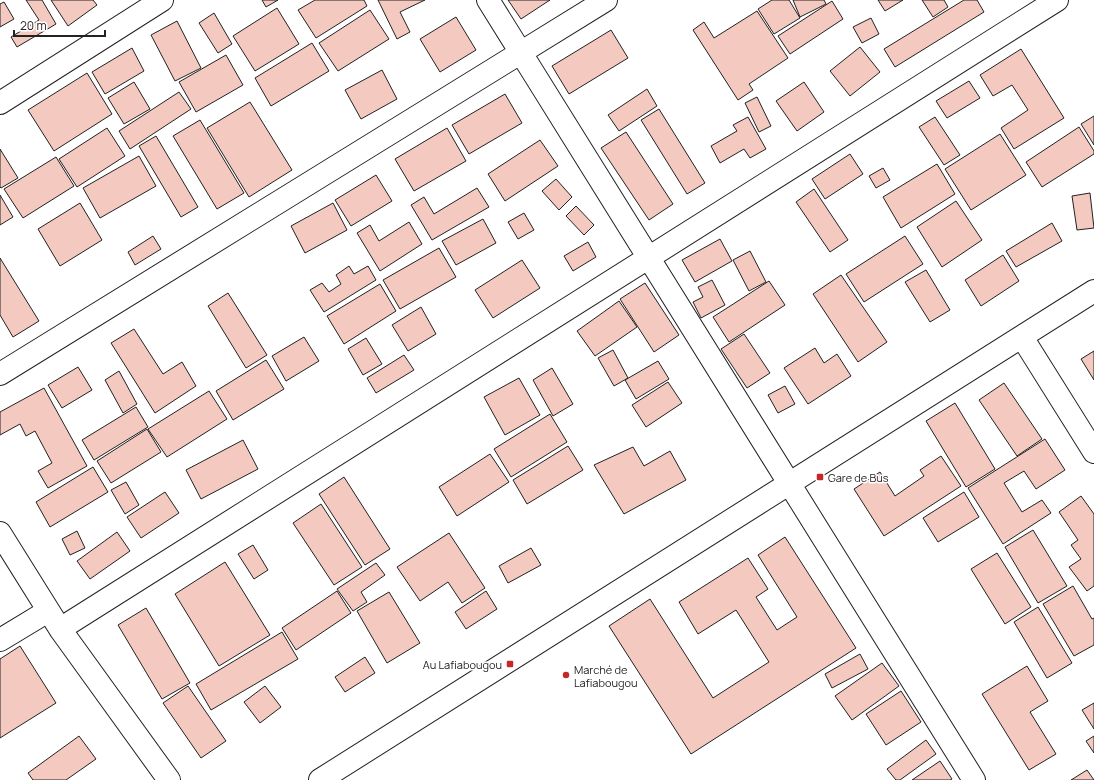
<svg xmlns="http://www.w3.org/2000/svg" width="1094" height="780" font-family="Manrope,sans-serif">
	<rect width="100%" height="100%" fill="#fff"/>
	<path fill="#f3c9c0" stroke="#222" d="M26,0H42L56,24L17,47L11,37L39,20Z
		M51,0H93L97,5L68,26Z
		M262,0H278L266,7Z
		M315,0H364L367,6L316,38L298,10Z
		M378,0H425L400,12L410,32L397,39Z
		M508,0H550L521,19Z
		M772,0H789L800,18L774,34L758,9Z
		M793,0H824L826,4L800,17Z
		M878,0H903L885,11Z
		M922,0H944L948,7L933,17Z
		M964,0H977L984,12L895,67L884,49Z
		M832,1L843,19L790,54L778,36Z
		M4,2L14,19L0,27V4Z
		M277,8L299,44L255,71L233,36Z
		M370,10L389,39L338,71L319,43Z
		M757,11L788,58L749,84L753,90L738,100L693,30L704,22L714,38Z
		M214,13L232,44L218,53L199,23Z
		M456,17L476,50L440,72L420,39Z
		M871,18L879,34L862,43L853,27Z
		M177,21L201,68L175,81L151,35Z
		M611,30L628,58L569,94L552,66Z
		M312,43L329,71L271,106L255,78Z
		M860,47L880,72L850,96L830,71Z
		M132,48L144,71L105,94L92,72Z
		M1021,49L1064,118L1014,149L1001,128L1028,110L1012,85L993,96L980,75Z
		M226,55L243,85L196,112L179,82Z
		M382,70L397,99L361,119L345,90Z
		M87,73L112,114L54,151L28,110Z
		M969,81L980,98L947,118L936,101Z
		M134,82L150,109L124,124L108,98Z
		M804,82L824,112L797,131L776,101Z
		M647,89L657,106L619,131L608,115Z
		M179,92L191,109L130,149L119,131Z
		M505,94L522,123L469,154L452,125Z
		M757,97L771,126L759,132L745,103Z
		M250,102L292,170L249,197L207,128Z
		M659,109L705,183L687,194L641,120Z
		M1094,116V145L1081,124Z
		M748,117L766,149L750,158L744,149L720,163L711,146L737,131L733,125Z
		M935,117L960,155L944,165L919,127Z
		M200,120L244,193L217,209L173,136Z
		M1079,127L1094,151V154L1042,187L1026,162Z
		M107,128L125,156L77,187L59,159Z
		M447,128L466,161L414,191L395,159Z
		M626,132L673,204L649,220L601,148Z
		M1000,134L1026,175L971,210L945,169Z
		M156,136L198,207L181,217L139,146Z
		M540,140L558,166L505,201L488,174Z
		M0,149L18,178L1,188L0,187Z
		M850,154L863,174L825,199L812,179Z
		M139,156L156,186L100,218L83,188Z
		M56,157L74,186L23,218L4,189Z
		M937,164L955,194L901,228L883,197Z
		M883,168L890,180L876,188L869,176Z
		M376,175L392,201L351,226L335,200Z
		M556,179L572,197L559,210L542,191Z
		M477,188L489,207L432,240L411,205L424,197L434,214Z
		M814,189L848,240L830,252L796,202Z
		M1090,193L1094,228L1077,230L1072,196Z
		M0,195L13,217L0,225Z
		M956,201L982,240L942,267L917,227Z
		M80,203L102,240L60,266L38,229Z
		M333,203L347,230L305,253L291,226Z
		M576,206L594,225L584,235L566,216Z
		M524,213L534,230L518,239L508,222Z
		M483,219L496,243L456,265L442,241Z
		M409,222L422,244L380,271L357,233L370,225L379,241Z
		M1052,223L1062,241L1016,267L1006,251Z
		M153,236L161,249L135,265L128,252Z
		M905,236L923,264L864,302L846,274Z
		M720,239L732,261L695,282L682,260Z
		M588,242L596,257L573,271L564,256Z
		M439,248L456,277L400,309L383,280Z
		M750,251L766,282L749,291L733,260Z
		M1003,255L1019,281L981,306L965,280Z
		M0,258L39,321L13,337L0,315Z
		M522,260L540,288L493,318L475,290Z
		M349,266L354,274L368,266L376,280L324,312L310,290L322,283L329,292L341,284L336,275Z
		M926,270L950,310L930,322L905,282Z
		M841,275L887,342L858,362L813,294Z
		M712,280L725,305L701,318L693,302L703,297L698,287Z
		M769,281L785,305L729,342L713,317Z
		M645,283L679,335L654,352L620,299Z
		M380,284L396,311L344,344L327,316Z
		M228,293L267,355L246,368L208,306Z
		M619,301L637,327L595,356L577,331Z
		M421,307L436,334L408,351L392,325Z
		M134,329L163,374L182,362L196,386L155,413L111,343Z
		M744,334L770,373L747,388L721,349Z
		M304,337L319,361L286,381L272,356Z
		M366,338L382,364L363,375L348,349Z
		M815,348L824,363L837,354L851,376L808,404L784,368Z
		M613,350L628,378L614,386L598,358Z
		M1094,351V380L1081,359Z
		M404,355L414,370L376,393L367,378Z
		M266,360L284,389L233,420L216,391Z
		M658,361L669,379L636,399L625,380Z
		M78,367L92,390L62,408L48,385Z
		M552,368L573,404L553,416L533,380Z
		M119,371L137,404L123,413L105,380Z
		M519,378L540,415L505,435L484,397Z
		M668,382L682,403L646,427L632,405Z
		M1004,383L1042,439L1017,456L979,400Z
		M785,386L795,404L778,413L768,395Z
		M44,388L87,466L48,488L38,471L52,463L35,431L26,436L20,424L0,435V412Z
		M209,391L227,419L167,457L148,429Z
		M955,403L995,469L966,487L926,421Z
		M136,407L148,427L94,460L82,440Z
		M550,414L567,442L511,477L494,449Z
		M147,429L161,452L111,483L97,461Z
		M1045,439L1065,470L1036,489L1024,471L1004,483L1022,512L1042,500L1051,513L1003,544L968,488Z
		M243,440L258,469L201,499L186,470Z
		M568,446L583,470L527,504L513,480Z
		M633,447L644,466L670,451L686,480L624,514L594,465Z
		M490,454L509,482L457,516L439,487Z
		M941,456L961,486L884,536L854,489L880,472L895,496L924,476L920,470Z
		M93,467L108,492L50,527L36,502Z
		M344,477L390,549L365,565L319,494Z
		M126,482L139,505L125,514L111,490Z
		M165,492L179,513L141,538L127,517Z
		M964,492L979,517L938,542L923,518Z
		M1081,496L1094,514V586L1087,591L1069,567L1081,559L1071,545L1078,540L1059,512Z
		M321,504L362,567L334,585L293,523Z
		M1033,530L1067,586L1038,603L1005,547Z
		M77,531L85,548L70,555L62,539Z
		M117,532L130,551L90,579L77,561Z
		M449,533L485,588L462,603L448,582L420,601L397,567Z
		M785,537L856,648L691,754L609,626L650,599L713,698L769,662L736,610L698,634L679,602L748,558L768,589L756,597L777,630L797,617L758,555Z
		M253,545L268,570L254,579L238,554Z
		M531,548L541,565L508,583L499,566Z
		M997,553L1031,607L1005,624L971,569Z
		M225,562L270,635L219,666L175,594Z
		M376,563L385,575L361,592L367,602L353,611L337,589Z
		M1073,586L1092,619L1094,618V645L1074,656L1043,604Z
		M337,591L351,613L296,650L282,628Z
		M486,591L497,609L466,629L455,612Z
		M389,592L420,643L387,663L357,611Z
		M1038,607L1072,663L1047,678L1014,622Z
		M146,608L190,683L162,699L118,625Z
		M282,632L298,659L211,710L196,684Z
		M20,646L56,703L0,738V659Z
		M860,654L868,669L832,688L825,674Z
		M365,657L375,673L345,692L335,677Z
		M882,663L899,686L852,720L835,696Z
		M1027,666L1048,701L1030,712L1056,754L1029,770L982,694Z
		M188,686L226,741L201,758L163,703Z
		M265,686L281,707L260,723L244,702Z
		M901,691L921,722L886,745L866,714Z
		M1094,703V729L1082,710Z
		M79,736L96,759L66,780H33L28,773Z
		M1094,736V753L1086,741Z
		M926,740L936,754L900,780H896L887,769Z
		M940,761L952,779L950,780H912Z
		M1087,770L1094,780H1071Z"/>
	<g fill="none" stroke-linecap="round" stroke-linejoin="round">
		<defs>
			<path id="street" d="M488,0L974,780
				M0,103L162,0
				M1022,337L1094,452
				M0,374L606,0
				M0,533L60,629L169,780
				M60,629L1057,0
				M0,640L48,611
				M320,780L1094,291"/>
		</defs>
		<use href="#street" stroke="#222" stroke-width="24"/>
		<use href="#street" stroke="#fff" stroke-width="22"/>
	</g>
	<g fill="#c62828" stroke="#fff" stroke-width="1.5">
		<rect x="816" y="473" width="8" height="8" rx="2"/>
		<rect x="506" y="660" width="8" height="8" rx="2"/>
		<circle cx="566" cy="675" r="4"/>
	</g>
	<g text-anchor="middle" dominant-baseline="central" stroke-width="3" stroke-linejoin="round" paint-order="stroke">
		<g font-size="11" fill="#222" stroke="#fff" text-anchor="start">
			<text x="828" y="477">Gare de Bus</text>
			<text x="502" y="664" text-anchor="end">Au Lafiabougou</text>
			<text x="574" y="669">Marché de<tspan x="574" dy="13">Lafiabougou</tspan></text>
		</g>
	</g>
	<path d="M14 30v6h91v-6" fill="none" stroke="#222222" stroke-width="2"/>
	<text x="20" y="30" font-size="12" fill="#222222" stroke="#ffffff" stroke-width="3" paint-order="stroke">20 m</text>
</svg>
